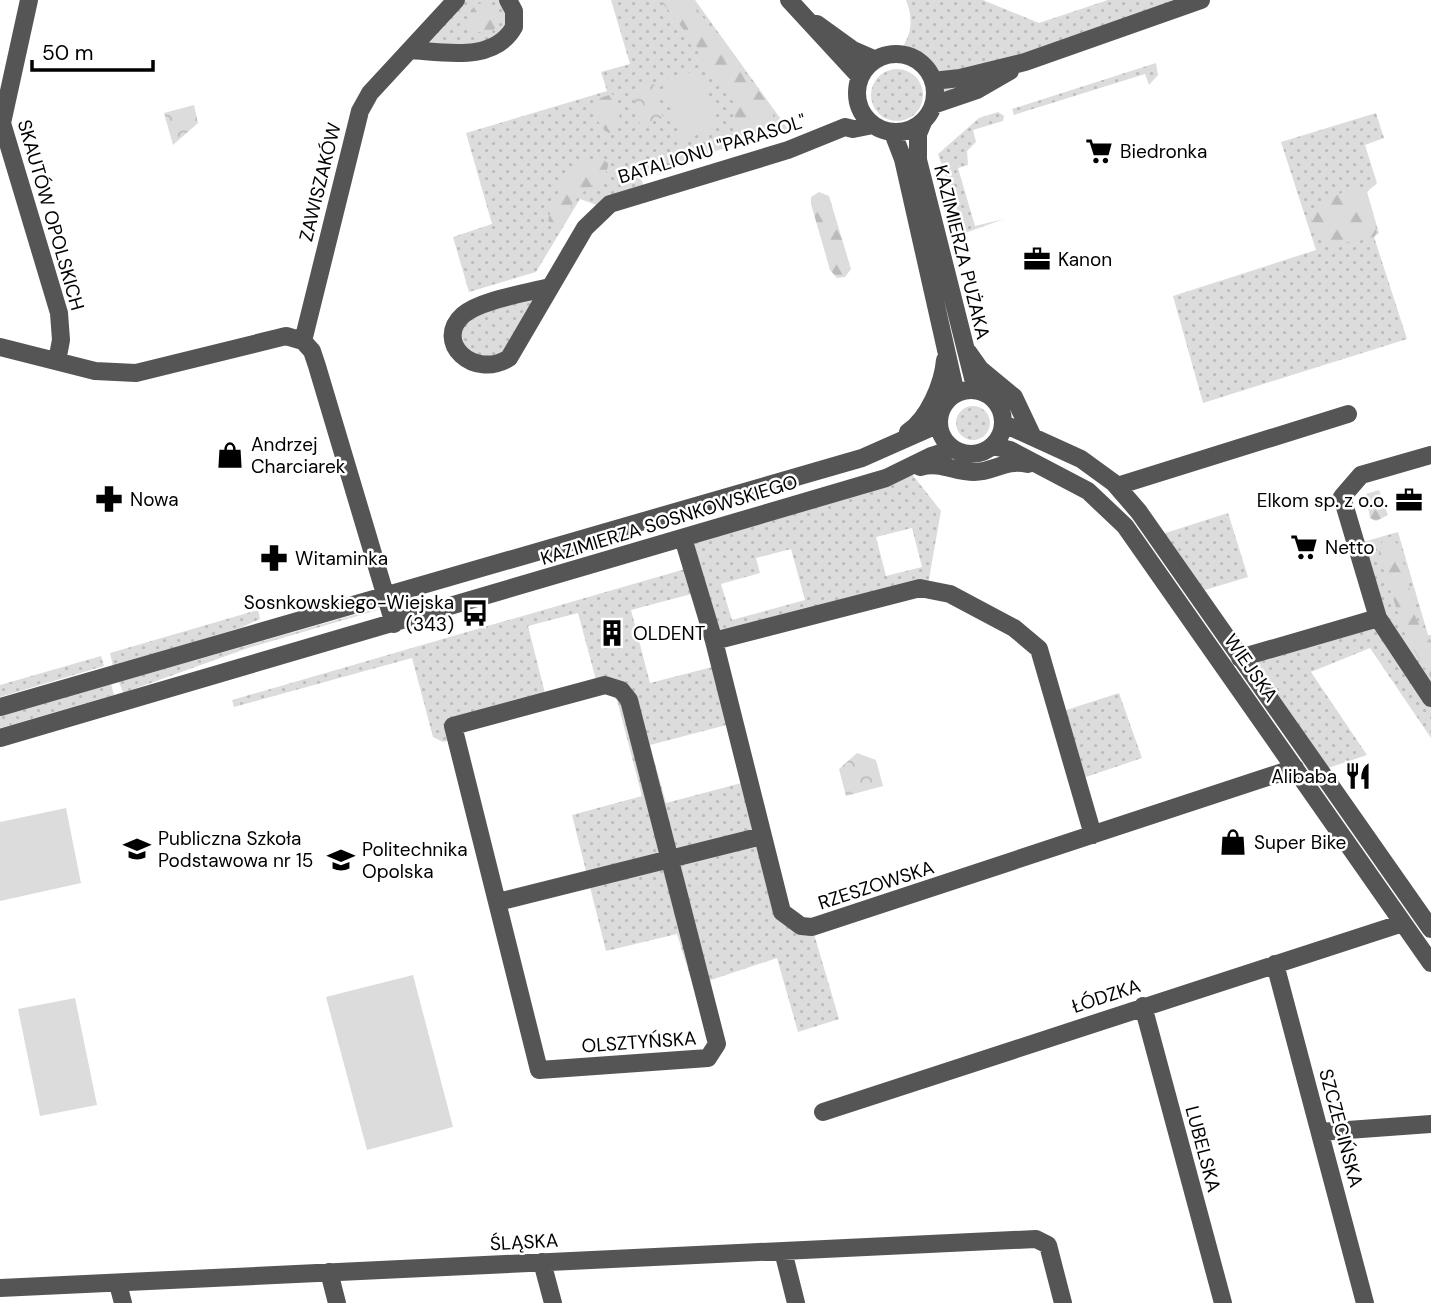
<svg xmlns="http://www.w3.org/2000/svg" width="1431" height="1303" font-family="'DM Sans',sans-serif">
	<defs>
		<pattern id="grass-dots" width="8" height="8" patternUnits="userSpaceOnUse" patternTransform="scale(1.75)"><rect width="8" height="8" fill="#dcdcdc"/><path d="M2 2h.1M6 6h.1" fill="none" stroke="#bbb" stroke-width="1.8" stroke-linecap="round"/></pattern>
		<pattern id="forest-firs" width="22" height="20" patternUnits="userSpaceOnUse" patternTransform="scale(1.75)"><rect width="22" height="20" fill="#dcdcdc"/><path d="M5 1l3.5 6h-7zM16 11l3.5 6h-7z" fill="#bbb"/></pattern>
		<pattern id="park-crowns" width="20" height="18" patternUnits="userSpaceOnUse" patternTransform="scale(1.75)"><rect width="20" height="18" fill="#dcdcdc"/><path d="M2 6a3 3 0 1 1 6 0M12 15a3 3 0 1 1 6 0" fill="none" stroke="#bbb"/></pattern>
	</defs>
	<rect width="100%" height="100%" fill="#fff"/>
	<path fill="url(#grass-dots)" fill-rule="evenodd" d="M456,0H508L511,4L503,41L410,50Z
		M611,0H695L788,129L640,174L645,192L605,208L580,199L536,272L469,292L453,237L492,224L466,133L607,91L601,72L630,64Z
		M906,0H983L1039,23L1108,0H1201L990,84L935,95C934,71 919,57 896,54C912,39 914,20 906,0Z
		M1156,63L1158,75L1149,85L1145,74L1014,115L1012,109Z
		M871 95a26 26 0 1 1 52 0a26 26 0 1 1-52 0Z
		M998,112L1004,116L1003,121L973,130L976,142L967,151L968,165L958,168L975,226L1004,219L965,233L938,154L979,118Z
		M1376,113L1384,138L1365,145L1377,183L1367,192L1379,233L1374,237L1407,339L1203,403L1173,296L1316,250L1281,142Z
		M550,287L515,351L470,362L456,327L459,320Z
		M956 423a17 17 0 1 1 34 0a17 17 0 1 1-34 0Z
		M908,469L941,511L927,590L714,641L699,592L631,610L650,683L720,665L734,723L650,745L666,803L749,781L782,912L812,927L839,1019L798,1032L777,958L693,986L677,934L606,951L572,815L642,796L617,700L608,693L600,695L578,613L528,626L549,709L465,730L463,737L443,742L433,737L412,658L234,707L232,700L692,567L683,538ZM912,528L922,567L886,576L876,537ZM791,549L805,600L732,620L721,584L760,573L756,558Z
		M1228,513L1248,577L1195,593L1156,536Z
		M1398,532L1428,635H1431V738L1370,648L1311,672L1367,755L1319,771L1240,658L1378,618L1356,544Z
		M375,609L378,610L248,648L123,693L119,682Z
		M258,610L260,619L240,628L113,666L110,653Z
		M101,656L104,666L0,697V685Z
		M111,684L114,695L0,728V716Z
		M1119,693L1142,758L1077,780L1057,713Z"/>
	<path fill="url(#forest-firs)" d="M660,0H690L773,110L774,123L753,134L736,129L732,95L705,66L696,45Z
		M469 18a15 15 0 1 1 30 0a15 15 0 1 1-30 0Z
		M612,94L615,96L624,123L609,133C599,128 592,111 594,100Z
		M597,157L608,163C608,182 588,186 578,197C570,206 568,218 557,225L548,221C555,192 568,168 597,157Z
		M1353,189L1366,191L1377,232L1374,237L1326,246C1293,211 1322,199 1353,189Z
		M819,192L829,196L851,269L845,277L837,278L830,270L811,204V197Z
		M1379,490L1388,515L1376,521L1370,518L1366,494Z
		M1391,539L1399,545L1416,615L1420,628L1431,641V678L1406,637L1379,556V546L1383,541Z"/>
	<path fill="url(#park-crowns)" d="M654,84L663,118L640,124L631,90Z
		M194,105L198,123L173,145L164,113Z
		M857,753L876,760L883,786L846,796L839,769Z"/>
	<path fill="#dcdcdc" d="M700,69L718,128L681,140L663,81Z
		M66,808L81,883L0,901V822Z
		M413,975L453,1127L367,1150L326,997Z
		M75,998L97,1105L40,1116L18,1009Z"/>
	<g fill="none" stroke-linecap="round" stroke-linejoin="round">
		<path stroke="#555" stroke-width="18" d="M29,0L2,123L59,313L61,340L57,361
			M789,0L860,77
			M817,24L853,50L876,60
			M410,50C444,52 494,63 514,27V11L508,0
			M857 93a39 39 0 1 1 78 0a39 39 0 1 1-78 0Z
			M933,81L960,78L1025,62L1201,0
			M933,105L977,90L1010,71
			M923,122L918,134V160L976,390
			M893,133L903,159L956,394
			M550,287C527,293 480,300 463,315C433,342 474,380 509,358L585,228L610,204L788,150L845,127L853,129L873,125
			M303,341L360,111L370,93L456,0
			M0,347L95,371L136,373L286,336L303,341L312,351L317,366L394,624
			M968,352L980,369L1014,397L1032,435
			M939 422a32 32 0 1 1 64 0a32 32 0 1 1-64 0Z
			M1004,424L1081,459L1114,483L1139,512L1431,929
			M908,432C928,419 943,384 945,360
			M993,446L1010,450L1088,491L1125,526L1431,963
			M1431,455L1361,475L1342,497L1378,618L1431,698
			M920,467C941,461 954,472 974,472C995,472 1004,459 1028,464
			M1117,486L1348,414
			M683,538L714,641L782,912L801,926L812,927L1295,768
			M714,641L920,588L950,594L1014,628L1039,649L1093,835
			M1240,658L1378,618
			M605,685L621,690L629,700L717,1044L708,1058L539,1070L453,726Z
			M0,707L862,458L939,424
			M0,738L886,478L931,456L953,449
			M498,902L762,836
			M1275,964L1365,1303
			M1143,1006L1223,1303
			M823,1112L1403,923
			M1320,1132L1431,1124
			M783,1251L796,1303
			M542,1262L553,1303
			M329,1272L337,1303
			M118,1284L123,1303
			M0,1288L1036,1239L1048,1245L1063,1303"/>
	</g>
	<defs>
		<symbol id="supermarket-bare" viewBox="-9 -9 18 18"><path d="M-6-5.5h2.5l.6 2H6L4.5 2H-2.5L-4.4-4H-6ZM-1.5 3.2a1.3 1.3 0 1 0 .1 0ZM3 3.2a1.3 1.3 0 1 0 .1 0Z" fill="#000" stroke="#fff" stroke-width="2.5" paint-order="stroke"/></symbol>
		<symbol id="office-bare" viewBox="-9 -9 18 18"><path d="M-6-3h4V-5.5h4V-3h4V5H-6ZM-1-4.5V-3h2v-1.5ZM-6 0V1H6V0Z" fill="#000" stroke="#fff" stroke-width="2.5" paint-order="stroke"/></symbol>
		<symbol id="shop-bare" viewBox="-9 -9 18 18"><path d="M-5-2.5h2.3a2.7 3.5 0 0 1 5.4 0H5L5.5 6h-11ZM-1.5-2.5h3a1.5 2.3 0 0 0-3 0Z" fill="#000" stroke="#fff" stroke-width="2.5" paint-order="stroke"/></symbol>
		<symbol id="pharmacy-bare" viewBox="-9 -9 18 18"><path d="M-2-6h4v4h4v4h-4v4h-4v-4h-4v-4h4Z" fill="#000" stroke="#fff" stroke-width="2.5" paint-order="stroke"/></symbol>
		<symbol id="bus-bare" viewBox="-9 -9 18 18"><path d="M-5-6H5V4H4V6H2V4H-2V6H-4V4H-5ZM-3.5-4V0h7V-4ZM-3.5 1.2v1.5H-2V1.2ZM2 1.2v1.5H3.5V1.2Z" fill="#000" stroke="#fff" stroke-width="2.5" paint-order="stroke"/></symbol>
		<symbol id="building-bare" viewBox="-9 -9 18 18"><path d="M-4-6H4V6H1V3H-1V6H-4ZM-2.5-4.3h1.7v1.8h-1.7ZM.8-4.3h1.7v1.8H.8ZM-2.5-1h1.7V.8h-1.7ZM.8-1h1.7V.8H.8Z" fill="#000" stroke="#fff" stroke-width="2.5" paint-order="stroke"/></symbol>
		<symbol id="restaurant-bare" viewBox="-9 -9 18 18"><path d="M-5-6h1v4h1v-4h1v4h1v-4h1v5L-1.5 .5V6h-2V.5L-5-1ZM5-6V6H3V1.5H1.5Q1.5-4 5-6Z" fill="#000" stroke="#fff" stroke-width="2.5" paint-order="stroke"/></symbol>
		<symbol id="school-bare" viewBox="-9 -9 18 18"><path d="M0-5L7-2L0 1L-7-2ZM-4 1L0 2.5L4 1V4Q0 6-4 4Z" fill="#000" stroke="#fff" stroke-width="2.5" paint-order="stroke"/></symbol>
		<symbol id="university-bare" viewBox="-9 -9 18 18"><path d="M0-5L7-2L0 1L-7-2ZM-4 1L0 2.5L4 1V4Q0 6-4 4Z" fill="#000" stroke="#fff" stroke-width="2.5" paint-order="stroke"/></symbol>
	</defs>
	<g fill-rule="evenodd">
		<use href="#supermarket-bare" x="1080" y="132" width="38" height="38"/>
		<use href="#office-bare" x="1018" y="240" width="38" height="38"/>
		<use href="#shop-bare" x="211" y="436" width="38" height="38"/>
		<use href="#pharmacy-bare" x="90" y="480" width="38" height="38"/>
		<use href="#office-bare" x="1390" y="481" width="38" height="38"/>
		<use href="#supermarket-bare" x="1285" y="528" width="38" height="38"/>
		<use href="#pharmacy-bare" x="255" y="539" width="38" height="38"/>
		<use href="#bus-bare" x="456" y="594" width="38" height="38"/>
		<use href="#building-bare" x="593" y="614" width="38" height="38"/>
		<use href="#restaurant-bare" x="1339" y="757" width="38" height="38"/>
		<use href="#shop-bare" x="1214" y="823" width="38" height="38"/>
		<use href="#school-bare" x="118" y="830" width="38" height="38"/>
		<use href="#university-bare" x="322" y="841" width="38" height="38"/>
	</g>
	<g text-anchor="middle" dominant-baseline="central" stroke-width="5" stroke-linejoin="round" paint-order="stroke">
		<g font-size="19" fill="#000" stroke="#fff">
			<text transform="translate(712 149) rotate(-17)">BATALIONU "PARASOL"</text>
			<text transform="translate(320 182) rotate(-76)">ZAWISZAKÓW</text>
			<text transform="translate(51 215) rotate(74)">SKAUTÓW OPOLSKICH</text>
			<text transform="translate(962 252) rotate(76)">KAZIMIERZA PUŻAKA</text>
			<text transform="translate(669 520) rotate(-17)">KAZIMIERZA SOSNKOWSKIEGO</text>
			<text transform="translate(1251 668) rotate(55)">WIEJSKA</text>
			<text transform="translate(876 885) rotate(-18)">RZESZOWSKA</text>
			<text transform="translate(1106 996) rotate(-18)">ŁÓDZKA</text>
			<text transform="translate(639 1042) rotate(-4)">OLSZTYŃSKA</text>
			<text transform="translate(1341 1128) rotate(75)">SZCZECIŃSKA</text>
			<text transform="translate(1203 1149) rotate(75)">LUBELSKA</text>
			<text transform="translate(524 1242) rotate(-3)">ŚLĄSKA</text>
		</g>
		<g font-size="19" fill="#000" stroke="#fff" text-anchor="start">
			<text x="1120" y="151">Biedronka</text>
			<text x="1058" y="259">Kanon</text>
			<text x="251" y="444">Andrzej<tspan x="251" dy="22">Charciarek</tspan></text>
			<text x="130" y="499">Nowa</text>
			<text x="1388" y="500" text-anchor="end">Elkom sp. z o.o.</text>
			<text x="1325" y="547">Netto</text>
			<text x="295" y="558">Witaminka</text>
			<text x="454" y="602" text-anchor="end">Sosnkowskiego-Wiejska<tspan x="454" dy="22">(343)</tspan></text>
			<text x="633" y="633">OLDENT</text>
			<text x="1337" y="776" text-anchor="end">Alibaba</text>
			<text x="158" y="838">Publiczna Szkoła<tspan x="158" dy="22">Podstawowa nr 15</tspan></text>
			<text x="1254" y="842">Super Bike</text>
			<text x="362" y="849">Politechnika<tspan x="362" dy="22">Opolska</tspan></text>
		</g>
	</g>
	<path d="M32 60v10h121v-10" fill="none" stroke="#000000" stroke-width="3.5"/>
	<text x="42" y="60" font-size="21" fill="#000000" stroke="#ffffff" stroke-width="5" paint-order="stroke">50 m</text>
</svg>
